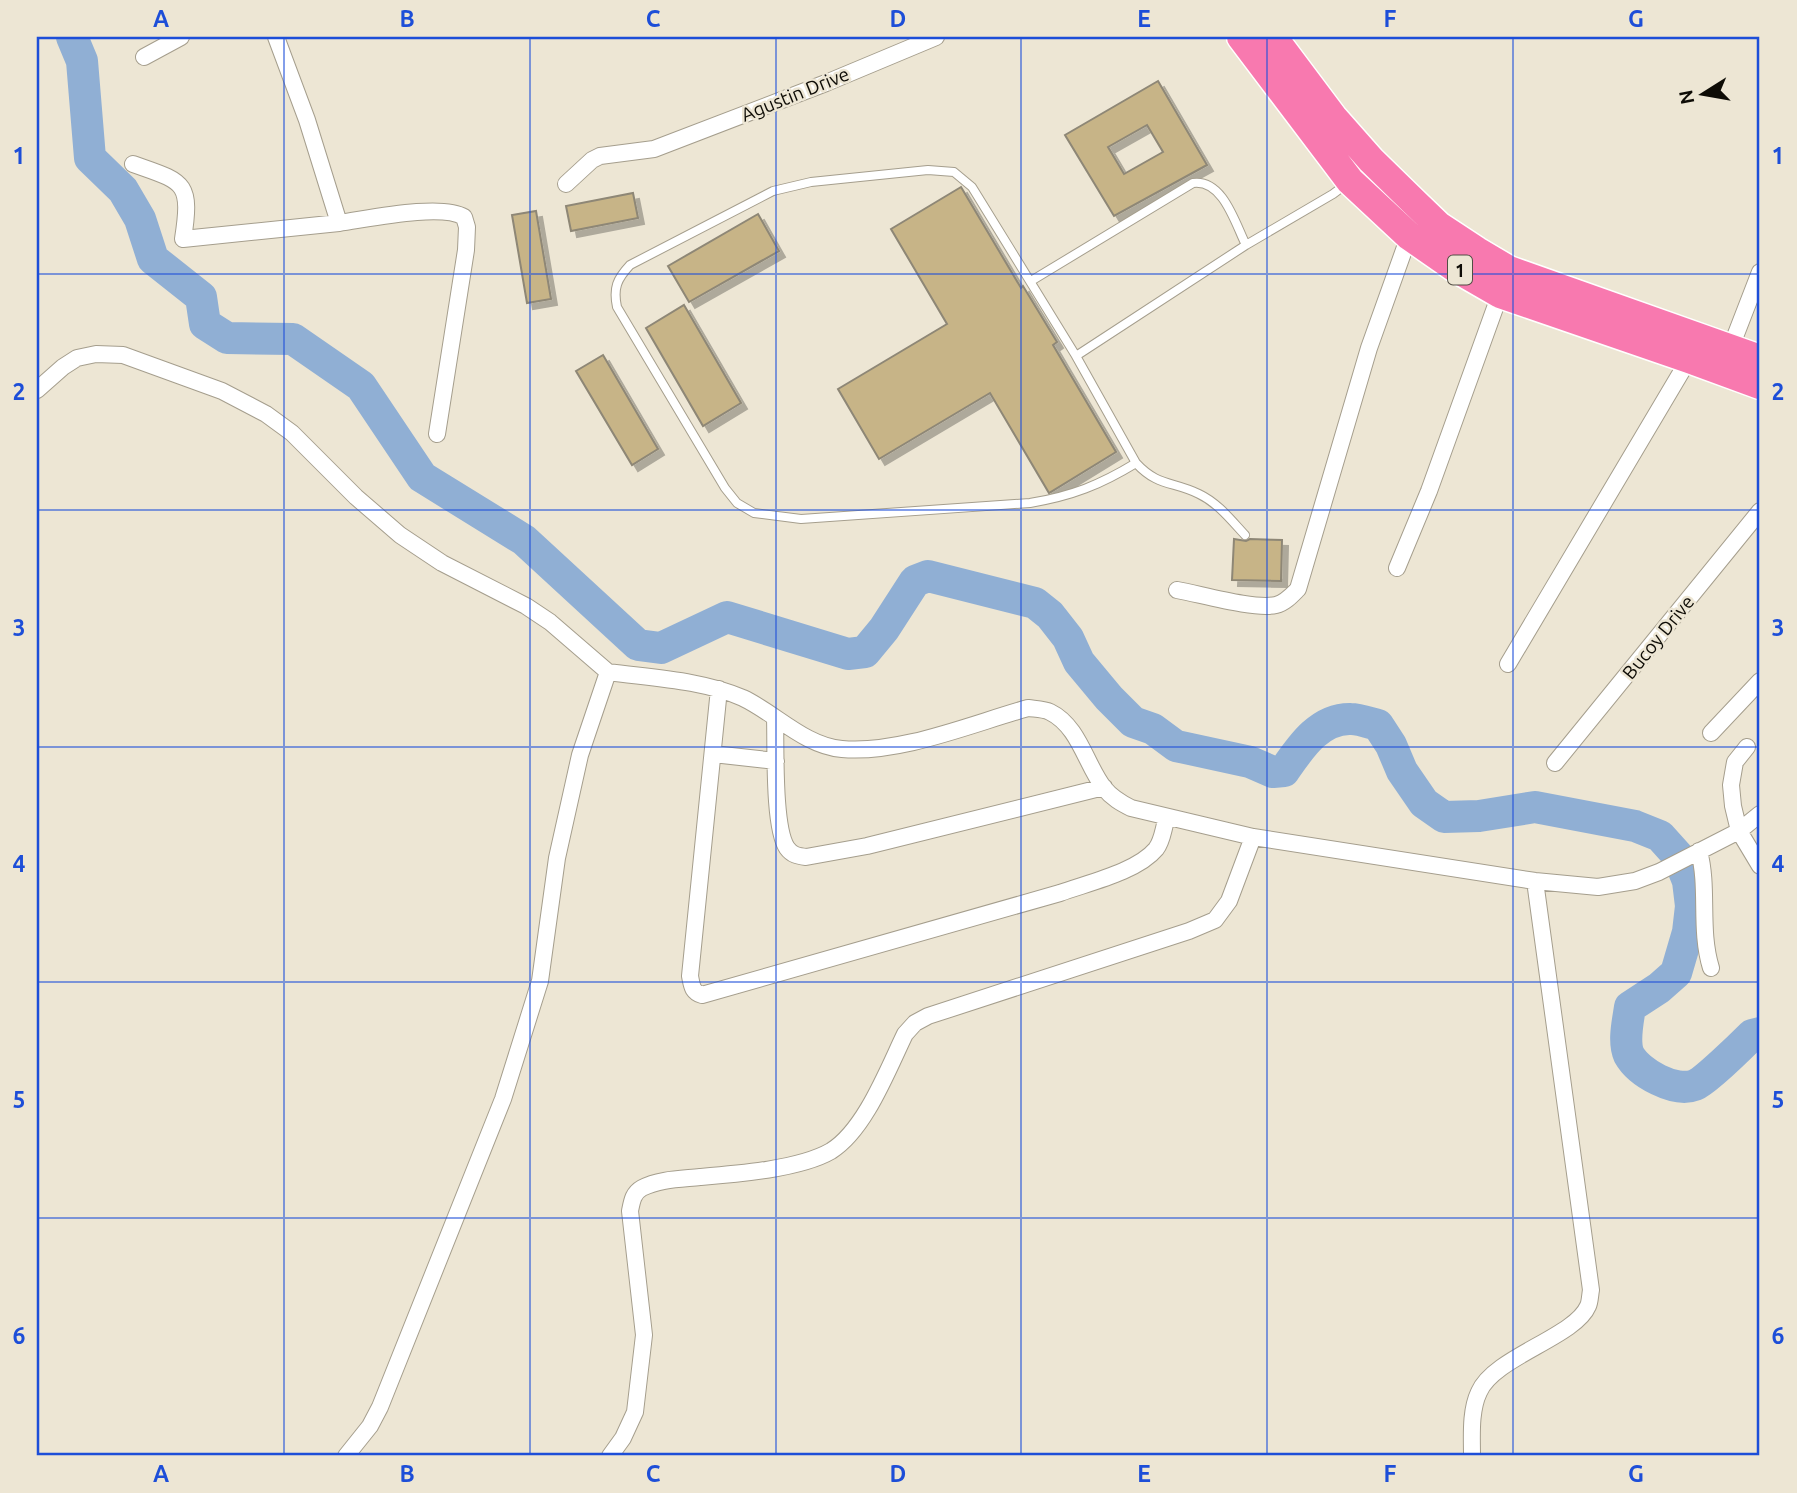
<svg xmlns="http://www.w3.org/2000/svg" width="1797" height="1493" font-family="Ubuntu,sans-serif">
	<defs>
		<filter id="shadow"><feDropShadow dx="6" dy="6" stdDeviation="0" flood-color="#0004"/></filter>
	</defs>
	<rect width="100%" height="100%" fill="#ede6d4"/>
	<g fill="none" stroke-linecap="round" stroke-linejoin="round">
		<path stroke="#90afd4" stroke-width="32" d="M72,37L82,61L90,158L123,190L140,219L153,259L201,297L205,324L227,338L293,339L361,386L422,477L524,540L638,645L661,648L727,617L848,654L865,652L884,629L915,581L928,576L1035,603L1050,615L1068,638L1079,662L1109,698L1133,722L1153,729L1176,746L1250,762L1273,772L1284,771C1300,748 1319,718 1351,719C1359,719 1370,723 1378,725L1391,745L1402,771L1424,803L1444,817L1479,816L1535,807L1635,826L1660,836L1678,856L1688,881L1691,906L1688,932L1676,973L1659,988L1630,1007C1628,1021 1623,1042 1629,1055C1639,1073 1675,1093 1695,1085C1705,1081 1742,1045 1752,1035L1760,1033"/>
	</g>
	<path fill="#c7b487" stroke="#8e8776" stroke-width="2" fill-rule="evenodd" filter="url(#shadow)" d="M1158,81L1207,165L1114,216L1065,135ZM1147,125L1163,152L1124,174L1108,147Z
		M961,187L1021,288L1023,286L1057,342L1053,345L1116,452L1049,493L990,393L879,459L838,389L947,324L891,229Z
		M633,193L638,218L571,231L566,206Z
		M536,211L551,299L527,303L512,215Z
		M758,214L779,251L689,302L668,266Z
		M684,305L741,403L703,426L646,328Z
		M603,355L658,449L632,465L576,371Z
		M1234,539L1246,541L1250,539L1282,540L1281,581L1232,580Z"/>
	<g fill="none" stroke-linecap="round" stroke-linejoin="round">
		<defs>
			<path id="lane" d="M928,170L954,172L972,187L1076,356L1136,463C1100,485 1072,496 1030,503L801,519L754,513L737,503L725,488L617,307C613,288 617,279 630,265L773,191L811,182Z
				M1031,281L1193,183C1223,179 1235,223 1246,245
				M1076,356L1246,245L1333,194L1345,185
				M1136,463C1158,487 1173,481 1199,494C1218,503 1231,520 1245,535"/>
			<path id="street" d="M276,37L307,120L339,223C368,219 441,203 464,217L467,227L466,250L437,434
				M144,57L181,37
				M133,164C184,182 192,181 183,239L339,223
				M566,184L592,160L600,156L654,149L826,83L936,37
				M1731,347L1760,272
				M37,390L63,367L77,358L96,354L123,355L222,391L266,414L292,433L356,497L400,535L442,563L526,606L550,622L608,672
				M1397,568L1429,491L1500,294
				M1177,590C1200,594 1255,610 1276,605C1285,603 1292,595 1298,589L1369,348L1409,236
				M1508,664L1689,359
				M719,689L690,976C692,986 692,992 702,995L1060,893C1087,883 1137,872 1156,849C1163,840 1163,828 1167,818
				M775,718C776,746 773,827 787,848C792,855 798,856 806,857L867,846L1104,787
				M1711,733L1760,681
				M1747,747L1735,762L1731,785L1733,806L1739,831L1760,866
				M713,754L776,761
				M1555,763L1760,511
				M1699,851C1709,889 1699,929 1711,968
				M346,1456L370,1426L380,1407L503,1099L540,981L557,858L580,755L608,672C652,678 702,680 743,698C775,713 805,746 842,749C900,754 971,724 1028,708C1035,709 1044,709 1050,712C1079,726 1086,765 1104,788C1112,798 1121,803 1131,808L1253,837L1535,881L1598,887L1635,881L1659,872L1739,831L1760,814
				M610,1456L623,1438L635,1412L644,1335L630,1211C632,1201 633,1193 642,1188C659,1179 681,1179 700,1177C737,1174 800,1169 831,1151C865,1130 888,1069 905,1034L915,1023L928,1016L1189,931L1215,920L1229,901L1253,837
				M1472,1456C1472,1436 1470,1411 1479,1392C1494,1357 1575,1337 1588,1306C1590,1302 1590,1295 1591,1290L1535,881"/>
			<path id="highway" d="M1241,37L1350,181L1409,236L1455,268L1500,294L1689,359L1760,385
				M1273,37L1333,117L1371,160L1413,201L1439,226L1477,251L1509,270L1760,359"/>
		</defs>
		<use href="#lane" stroke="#a59e8d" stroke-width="10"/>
		<use href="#street" stroke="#a59e8d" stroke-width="18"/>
		<use href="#highway" stroke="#fff" stroke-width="31"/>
		<use href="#lane" stroke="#fff" stroke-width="8"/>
		<use href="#street" stroke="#fff" stroke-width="16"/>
		<use href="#highway" stroke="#f879af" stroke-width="28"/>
	</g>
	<path fill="none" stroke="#1d4ed8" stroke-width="2" stroke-opacity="0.55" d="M284,37V1456M530,37V1456M776,37V1456M1021,37V1456M1267,37V1456M1513,37V1456M37,274H1760M37,510H1760M37,747H1760M37,982H1760M37,1218H1760"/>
	<g text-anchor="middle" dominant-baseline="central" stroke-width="5" stroke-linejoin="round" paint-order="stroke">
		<rect fill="#ede6d4" stroke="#514d44" stroke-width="2" x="1448" y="255.5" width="24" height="29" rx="5"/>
		<g font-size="18" font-weight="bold" fill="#0e0c06">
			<text x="1460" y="270">1</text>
		</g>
		<g font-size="19" fill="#0e0c06" stroke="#ede6d4">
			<text transform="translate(795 94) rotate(-22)">Agustin Drive</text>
			<text transform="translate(1658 637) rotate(-51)">Bucoy Drive</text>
		</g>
	</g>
	<rect width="1797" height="1493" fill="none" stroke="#ede6d4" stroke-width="77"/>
	<g transform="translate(1703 94) rotate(259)" stroke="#ede6d4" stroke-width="5" paint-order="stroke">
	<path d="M0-5L12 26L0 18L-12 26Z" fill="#0e0c06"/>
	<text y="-10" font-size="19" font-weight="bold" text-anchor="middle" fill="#0e0c06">N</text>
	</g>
	<rect x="38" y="38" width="1720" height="1416" fill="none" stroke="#1d4ed8" stroke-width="2.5"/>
	<g font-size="23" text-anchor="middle" font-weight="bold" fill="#1d4ed8">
		<text x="161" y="27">A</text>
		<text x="407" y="27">B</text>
		<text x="653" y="27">C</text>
		<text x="898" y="27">D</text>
		<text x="1144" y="27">E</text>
		<text x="1390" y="27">F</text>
		<text x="1636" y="27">G</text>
		<text x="19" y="164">1</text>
		<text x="1778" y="164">1</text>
		<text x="19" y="400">2</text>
		<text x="1778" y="400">2</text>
		<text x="19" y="636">3</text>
		<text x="1778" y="636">3</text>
		<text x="19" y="872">4</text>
		<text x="1778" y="872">4</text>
		<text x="19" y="1108">5</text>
		<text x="1778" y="1108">5</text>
		<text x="19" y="1344">6</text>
		<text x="1778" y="1344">6</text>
		<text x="161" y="1482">A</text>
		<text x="407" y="1482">B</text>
		<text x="653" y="1482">C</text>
		<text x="898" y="1482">D</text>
		<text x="1144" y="1482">E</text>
		<text x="1390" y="1482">F</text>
		<text x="1636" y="1482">G</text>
	</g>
</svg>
